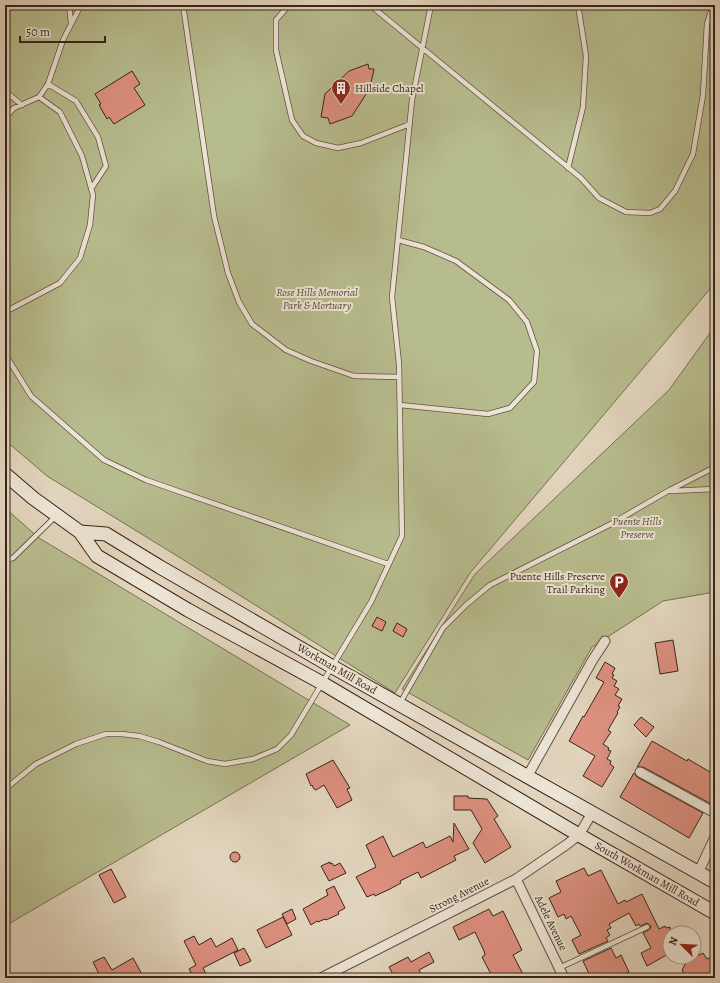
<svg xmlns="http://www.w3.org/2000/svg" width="720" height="983" font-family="Alegreya,serif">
	<rect width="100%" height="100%" fill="#e2d5bd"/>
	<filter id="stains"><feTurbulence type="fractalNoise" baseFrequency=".005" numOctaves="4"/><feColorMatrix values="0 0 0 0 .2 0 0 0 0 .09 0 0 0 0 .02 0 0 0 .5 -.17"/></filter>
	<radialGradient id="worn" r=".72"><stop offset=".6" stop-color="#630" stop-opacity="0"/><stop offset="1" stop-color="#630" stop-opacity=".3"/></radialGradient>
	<path fill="#b7bc8e" stroke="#787054" d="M5,5H715V283L470,573L395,693L179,557L47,476L5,440Z
		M715,326V592L663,601L592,647L528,760L402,689L475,574L669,390Z
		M5,508L39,538L350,725L5,926Z"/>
	<path fill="#dd907f" stroke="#39231a" d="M368,64L369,69H374L370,88L352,116L330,124L328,118L321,117L325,94L349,71Z
		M132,71L140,84L134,88L145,105L114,124L109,117L107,119L99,105L101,104L95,94Z
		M377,617L386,622L382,631L372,626Z
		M397,623L407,629L403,637L393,631Z
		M673,640L678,671L660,674L655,643Z
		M605,662L615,668L612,674L614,675L612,678L617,681L614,686L619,689L615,695L622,699L618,706L620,707L617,712L618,713L608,730L611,732L603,744L609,748L608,750L611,751L607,759L611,761L610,764L614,767L602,787L583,776L595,756L569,741L583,716L584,717L604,682L596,678Z
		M641,717L654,727L646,737L634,725Z
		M652,741L687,761L688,759L715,775V806L643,767H637Z
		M333,760L350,788L347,789L352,800L337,808L324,785L316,790L314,789L312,785L311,786L306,774Z
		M634,773L637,777L703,813L689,838L620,797Z
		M454,796H468V798L487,799L498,816L494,819L511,847L485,863L473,843L482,829L471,810H454Z
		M454,823L469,849L454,856L456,860L421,878L418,872L400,881L401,883L390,889L375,896L374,894L367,897L356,877L376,867L366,845L383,836L393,857L423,842L426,848L450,836L453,842Z
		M230 857a5 5 0 1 1 10 0a5 5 0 1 1-10 0Z
		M330,862V864L332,863L334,866L340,863L346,873L329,881L321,866Z
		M584,868L588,876L601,870L618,904L625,900L626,902L642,894L659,929L665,926L666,928L670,927V953L647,966L641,953L651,948L643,933L650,929L651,926L647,923L640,926L639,924L636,926L629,913L609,924L611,928L607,930L610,935L606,938L608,941L579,954L572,940L581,935L571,916L566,919L564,914L558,917L549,898L561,892L556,881Z
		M111,869L126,897L114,903L99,875Z
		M334,886L345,908L338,912L339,914L326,920L325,919L318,922L317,921L311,925L303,909L328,895L326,890Z
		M292,909L296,919L287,924L282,914Z
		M489,909L493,916L503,911L522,950L513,955L525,978H493L482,957L485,955L484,951L475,932L459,940L453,927Z
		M283,917L292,935L266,948L257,930Z
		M194,936L199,945L211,938L216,947L232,938L238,950L203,968L208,978H194L189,969L196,965L184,941Z
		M244,948L251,961L240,966L234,953Z
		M611,948L616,958L621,955L629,972L624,974L625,978H591L583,961Z
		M429,952L434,962L419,970L421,974L414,978H395L389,967L408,957L411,962Z
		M703,953L707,959L715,955V978H686L682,970L687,961Z
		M104,957L112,970L133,958L144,978H96L100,976L93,962Z"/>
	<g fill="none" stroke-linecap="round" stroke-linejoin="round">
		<defs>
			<path id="lane" d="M69,5L71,23
				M183,5L214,216L228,273L239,302L252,324L286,350L311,361L354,376L399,377
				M289,5L276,20V50L292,120L303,136L316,143L338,148L361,143L410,124
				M370,5L581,178L599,198L626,212L650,213L660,209L675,191L693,154L703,95L707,24L713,5
				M48,84L76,101L98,137L106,166L91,189
				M5,91L22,105
				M5,118L14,108L39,97L48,84L63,40L81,5
				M568,168L583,107L586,56L578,5
				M398,240L424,247L456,261L509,300L527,322L537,351L534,382L510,408L488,414L400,405
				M5,312L60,283L80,258L90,225L93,195L82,156L60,112L39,97
				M5,354L31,396L104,460L146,480L388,564
				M670,491L715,489
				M5,561L13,558L56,516
				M400,703L443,628L466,605L490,585L611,524L668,491L715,467
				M5,789L36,764L76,744L106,734H122L139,736L159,742L207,761L225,764L253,759L277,749L291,735L371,602L402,536L399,364L392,297L412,100L431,5
				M559,968L647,927"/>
			<path id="street" d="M640,772L715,813
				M527,777L592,661L605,641
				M698,873L715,837
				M516,879L564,978
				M321,978L516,879L566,845L579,835L592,813"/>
			<path id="secondary" d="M5,474L33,498L80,532L97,556L188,610L322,683L579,835L715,913
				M80,532L106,534L160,567L331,666L715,882"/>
		</defs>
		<use href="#lane" stroke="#635043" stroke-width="6"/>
		<use href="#street" stroke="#635043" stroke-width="11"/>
		<use href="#secondary" stroke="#39231a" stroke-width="15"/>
		<use href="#lane" stroke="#ece4d4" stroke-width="4.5"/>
		<use href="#street" stroke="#ece4d4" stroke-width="9"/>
		<use href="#secondary" stroke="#ece4d4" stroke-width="13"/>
	</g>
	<defs>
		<symbol id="building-pin" viewBox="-11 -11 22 30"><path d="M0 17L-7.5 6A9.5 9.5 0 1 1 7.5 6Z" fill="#8f2418" stroke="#ece4d4"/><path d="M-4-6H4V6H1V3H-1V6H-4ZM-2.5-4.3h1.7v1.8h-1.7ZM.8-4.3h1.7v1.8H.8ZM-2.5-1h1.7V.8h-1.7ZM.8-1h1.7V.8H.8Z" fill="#fff"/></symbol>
		<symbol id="parking-pin" viewBox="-11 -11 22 30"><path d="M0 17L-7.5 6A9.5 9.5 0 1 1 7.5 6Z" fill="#8f2418" stroke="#ece4d4"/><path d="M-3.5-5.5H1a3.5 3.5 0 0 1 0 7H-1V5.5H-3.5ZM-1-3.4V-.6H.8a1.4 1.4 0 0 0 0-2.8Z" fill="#fff"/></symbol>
	</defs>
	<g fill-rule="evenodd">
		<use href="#building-pin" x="330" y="77" width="22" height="30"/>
		<use href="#parking-pin" x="608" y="571" width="22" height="30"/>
	</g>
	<g text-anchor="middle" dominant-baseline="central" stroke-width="4" stroke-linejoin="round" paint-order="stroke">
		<g font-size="11" fill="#39231a" stroke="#ece4d4" text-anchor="start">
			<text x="355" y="88">Hillside Chapel</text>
			<text x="605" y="576" text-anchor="end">Puente Hills Preserve<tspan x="605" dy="13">Trail Parking</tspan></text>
		</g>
		<g font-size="11" font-style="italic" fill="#584937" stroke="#ece4d4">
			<text x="317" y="292">Rose Hills Memorial<tspan x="317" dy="13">Park &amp; Mortuary</tspan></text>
			<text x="637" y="521">Puente Hills<tspan x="637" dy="13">Preserve</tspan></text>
		</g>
		<g font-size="11" fill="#39231a" stroke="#ece4d4">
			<text transform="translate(337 669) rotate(30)">Workman Mill Road</text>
			<text transform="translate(647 874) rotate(30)">South Workman Mill Road</text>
			<text transform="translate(459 895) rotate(-27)">Strong Avenue</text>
			<text transform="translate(551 923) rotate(64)">Adele Avenue</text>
		</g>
	</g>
	<rect width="720" height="983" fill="none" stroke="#e2d5bd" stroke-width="20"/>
	<rect x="6" y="6" width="708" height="971" fill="none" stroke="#39231a" stroke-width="2"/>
	<rect x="10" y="10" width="700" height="963" fill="none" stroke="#39231a"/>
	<g transform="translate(682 945) rotate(294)"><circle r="19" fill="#ece4d4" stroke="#a4978a"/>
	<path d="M0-3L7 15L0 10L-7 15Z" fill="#8f2418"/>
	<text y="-6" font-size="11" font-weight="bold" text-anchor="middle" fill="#39231a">N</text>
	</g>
	<path d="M20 36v6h85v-6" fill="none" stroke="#39231a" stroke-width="2"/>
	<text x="26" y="36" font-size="12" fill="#39231a" stroke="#ece4d4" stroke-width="3" paint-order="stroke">50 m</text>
	<rect width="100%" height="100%" filter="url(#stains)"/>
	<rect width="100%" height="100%" fill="url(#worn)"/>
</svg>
